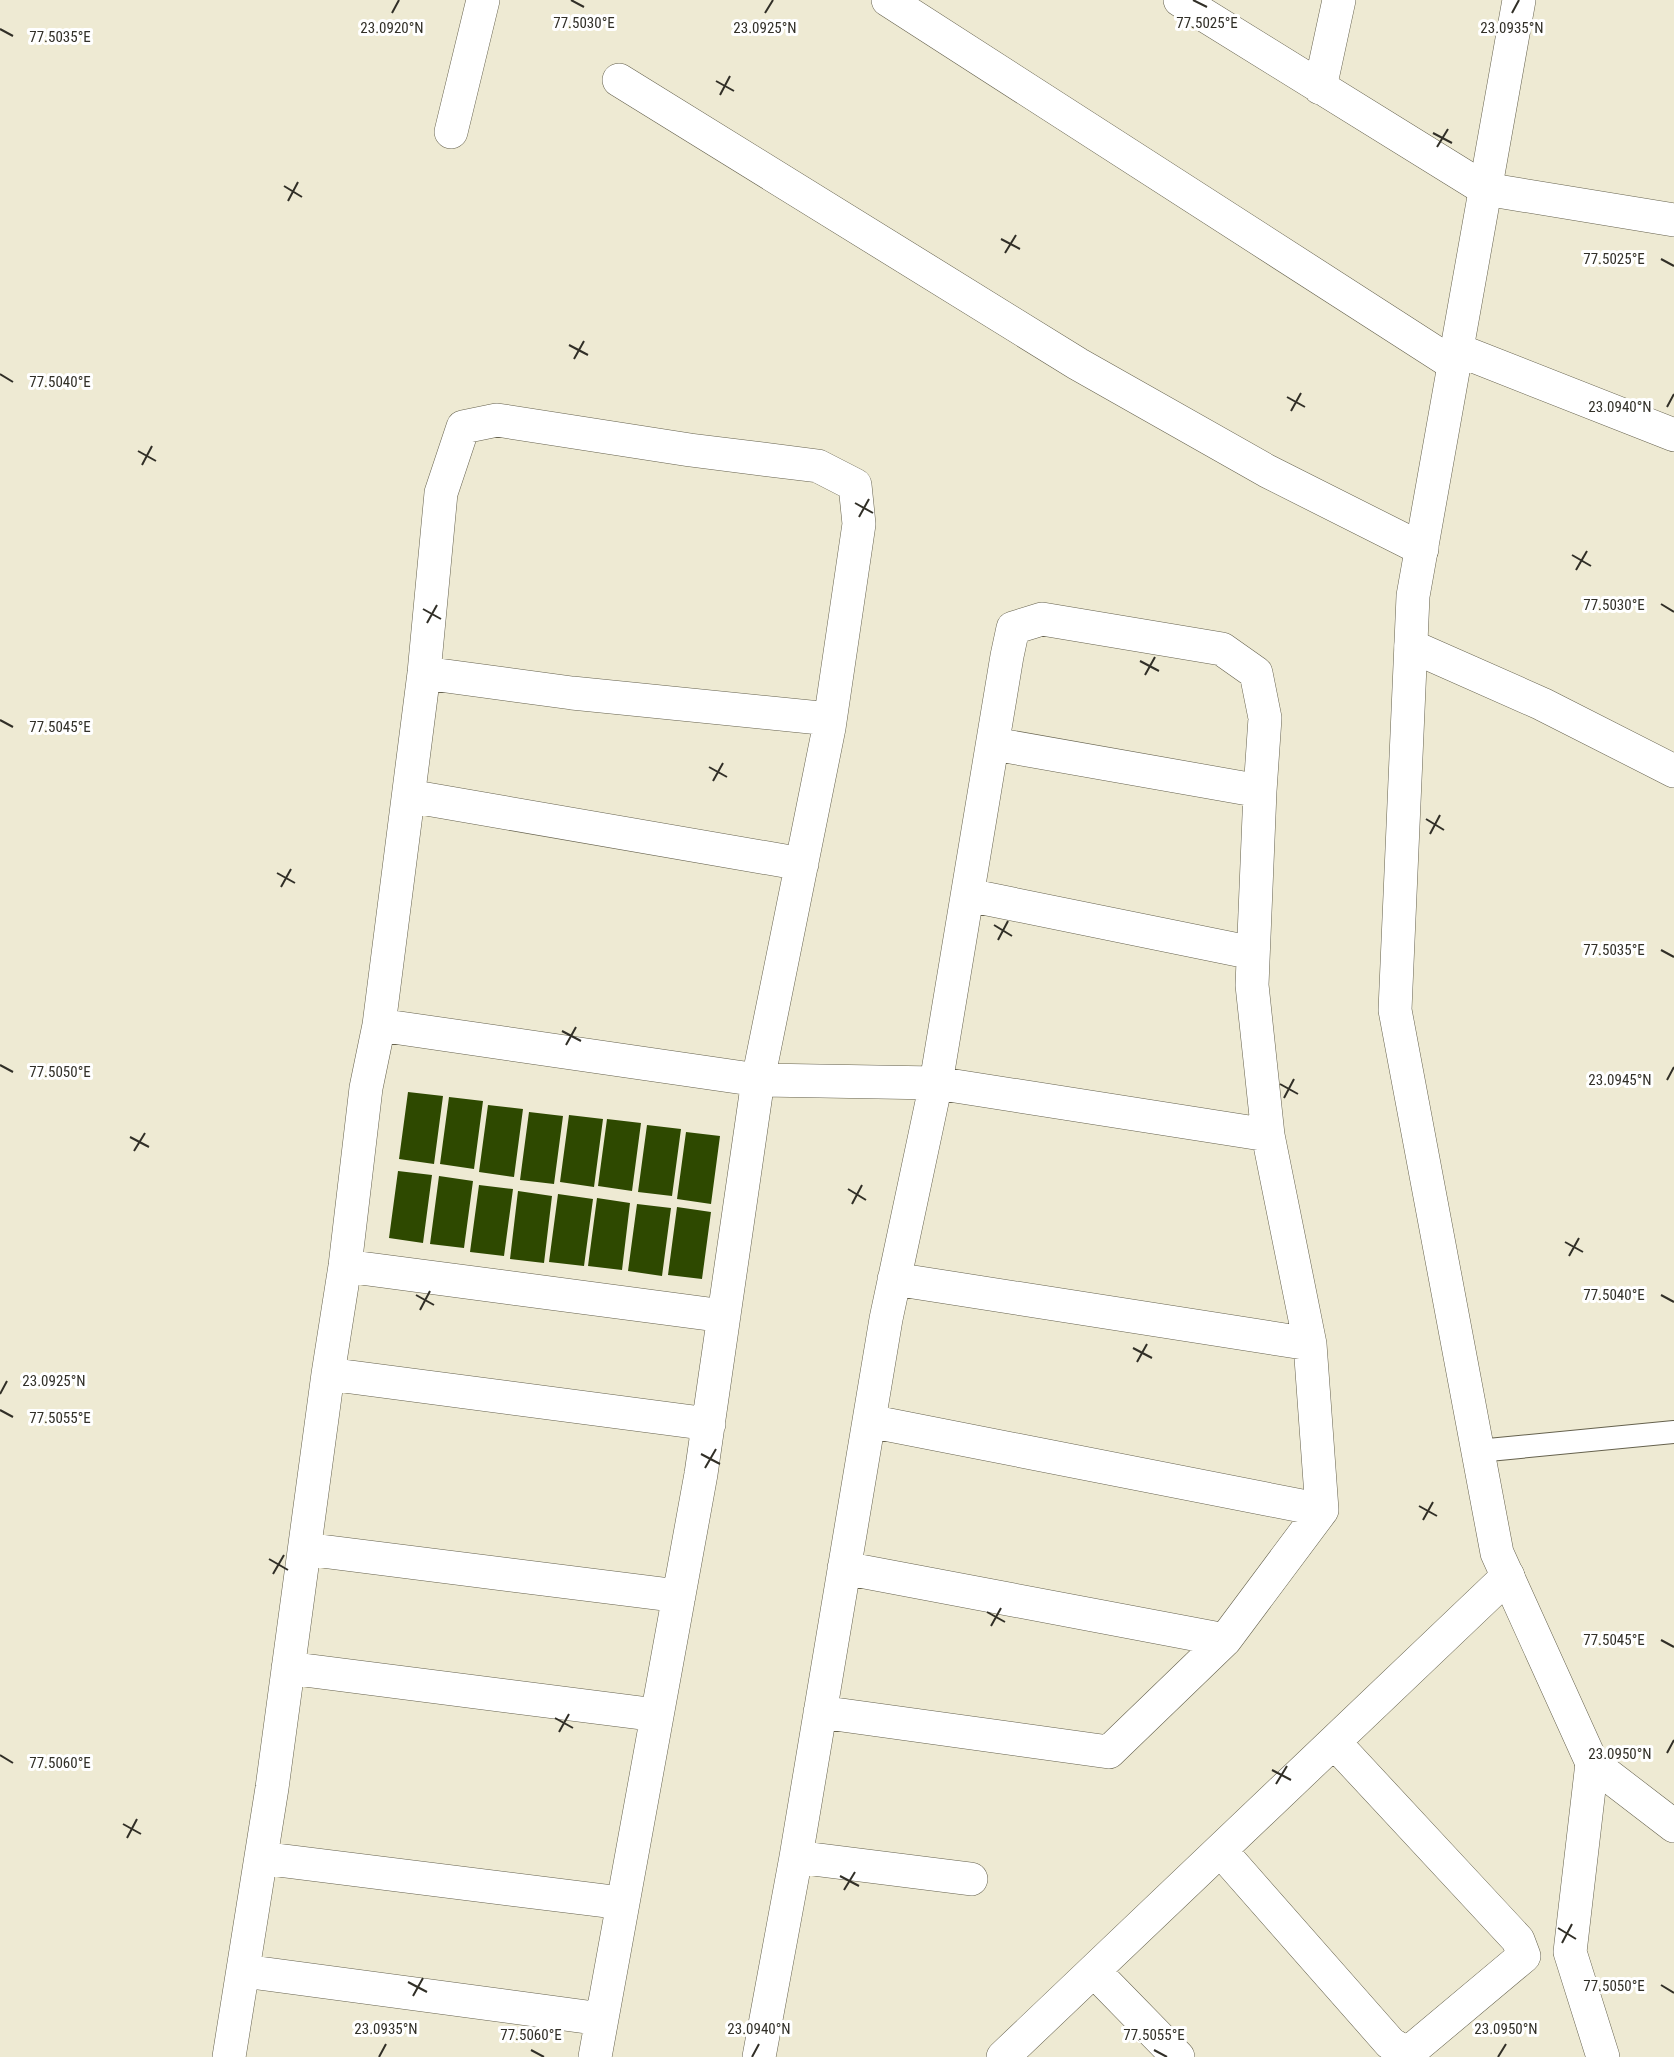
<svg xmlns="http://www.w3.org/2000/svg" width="1674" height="2057" font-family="'Roboto Condensed',sans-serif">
	<rect width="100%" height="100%" fill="#eeead3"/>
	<path fill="#2e4900" d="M408,1092L443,1096L434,1164L399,1159Z
		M449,1097L483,1101L474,1169L440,1164Z
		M488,1105L523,1109L514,1177L479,1172Z
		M529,1112L563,1116L554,1184L520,1180Z
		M569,1115L603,1119L594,1187L560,1182Z
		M607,1119L641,1123L632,1191L598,1186Z
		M647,1125L681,1129L672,1196L638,1192Z
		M686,1132L720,1136L711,1204L677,1199Z
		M398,1171L432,1175L423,1243L389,1238Z
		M439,1176L473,1181L464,1248L430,1244Z
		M479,1185L513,1189L504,1256L470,1252Z
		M518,1191L552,1196L544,1263L510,1259Z
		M558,1194L593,1199L584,1266L549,1262Z
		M597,1198L630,1203L622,1270L588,1266Z
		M637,1204L671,1208L662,1276L628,1271Z
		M677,1207L711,1212L702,1279L668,1275Z"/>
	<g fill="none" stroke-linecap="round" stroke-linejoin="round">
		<defs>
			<path id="lane" d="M1478,1451L1674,1432"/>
			<path id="street" d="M888,0L1455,365
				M1180,0L1485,189L1674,220
				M619,80L1078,364L1267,471L1422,549
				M1320,88L1339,0
				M451,132L483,0
				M1458,350L1674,435
				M1411,646L1542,704L1674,771
				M424,673L572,693L830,719
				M994,744L1260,791
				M409,796L802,864
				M968,895L1253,953
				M379,1025L758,1080L936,1083L1268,1135L1252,985L1260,791L1265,718L1256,673L1222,649L1042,619L1013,628L1007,656L936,1083L886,1319L796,1857L759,2057
				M345,1266L724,1316
				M894,1279L1310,1344
				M328,1374L709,1424
				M869,1421L1322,1510
				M305,1549L679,1596
				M844,1568L1225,1640
				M288,1668L657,1715
				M820,1712L1109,1752L1225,1640L1322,1510L1310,1344L1268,1135
				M1592,1763L1570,1952L1603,2057
				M1221,1851L1390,2043L1407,2054L1524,1956L1518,1940L1334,1742
				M796,1857L971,1879
				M261,1858L622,1903
				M243,1971L602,2019
				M1094,1971L1178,2057
				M229,2057L272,1788L328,1374L345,1266L366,1088L379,1025L424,673L441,493L463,427L497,420L690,450L818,466L855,485L859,524L829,728L758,1080L701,1474L595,2057
				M1003,2057L1508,1576"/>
			<path id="secondary" d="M1519,0L1413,596L1395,1010L1497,1553L1592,1763L1674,1826"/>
		</defs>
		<use href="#lane" stroke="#65614d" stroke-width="24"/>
		<use href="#street" stroke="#65614d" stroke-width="34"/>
		<use href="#secondary" stroke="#65614d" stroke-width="34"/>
		<use href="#lane" stroke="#fff" stroke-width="22"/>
		<use href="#street" stroke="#fff" stroke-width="33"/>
		<use href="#secondary" stroke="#fff" stroke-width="33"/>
	</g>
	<path fill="none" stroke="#312f27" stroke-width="2" d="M571,0L584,7M1193,0L1207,7M392,13L399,0M765,13L773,0M1512,13L1519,0M0,29L13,36M716,81L734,91M720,95L730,76M1433,133L1452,143M1437,147L1448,129M284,186L302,197M288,201L298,182M1001,239L1020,249M1005,253L1016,235M1661,259L1674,266M569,345L588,355M574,359L584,341M0,374L13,382M1287,397L1305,407M1667,407L1674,394M1291,411L1301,393M138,451L156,461M142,465L152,446M855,503L873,513M859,517L869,499M1572,555L1591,566M1576,570L1587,551M1661,604L1674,612M423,609L441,619M427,623L437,605M1140,661L1159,671M1145,675L1155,657M0,720L13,727M709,767L727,777M713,781L723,763M1426,819L1444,830M1430,834L1440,815M277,873L295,883M281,887L291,869M994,925L1012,936M998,940L1008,921M1661,950L1674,957M562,1031L581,1041M566,1045L576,1027M0,1065L13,1072M1667,1080L1674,1067M1280,1084L1298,1094M1284,1098L1294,1079M130,1137L149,1147M134,1151L145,1133M848,1189L866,1200M852,1204L862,1185M1565,1242L1583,1252M1569,1256L1579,1238M416,1295L434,1305M1661,1295L1674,1302M420,1310L430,1291M1133,1348L1152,1358M1137,1362L1147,1344M0,1394L7,1381M0,1410L13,1417M701,1454L720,1464M705,1468L716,1449M1419,1506L1437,1516M1423,1520L1433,1502M269,1559L288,1570M273,1574L284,1555M987,1612L1005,1622M991,1626L1001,1608M1661,1640L1674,1647M555,1718L573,1728M559,1732L569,1714M1667,1753L1674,1740M0,1755L13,1763M1272,1770L1291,1780M1276,1784L1287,1766M123,1824L141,1834M127,1838L137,1819M840,1876L859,1886M844,1890L855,1872M1558,1928L1576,1939M1562,1943L1572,1924M408,1982L427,1992M1661,1985L1674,1993M413,1996L423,1978M531,2050L544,2057M1154,2050L1167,2057M379,2057L386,2044M752,2057L759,2044M1498,2057L1506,2044"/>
	<g font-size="15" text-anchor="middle" fill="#312f27" stroke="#fff" stroke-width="6" stroke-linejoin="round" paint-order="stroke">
		<text x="584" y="28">77.5030°E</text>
		<text x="1207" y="28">77.5025°E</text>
		<text x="392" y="33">23.0920°N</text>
		<text x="765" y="33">23.0925°N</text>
		<text x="1512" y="33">23.0935°N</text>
		<text x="60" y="42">77.5035°E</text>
		<text x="1614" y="264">77.5025°E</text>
		<text x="60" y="387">77.5040°E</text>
		<text x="1620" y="412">23.0940°N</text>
		<text x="1614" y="610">77.5030°E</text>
		<text x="60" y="732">77.5045°E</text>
		<text x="1614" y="955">77.5035°E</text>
		<text x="60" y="1077">77.5050°E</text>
		<text x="1620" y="1085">23.0945°N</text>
		<text x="1614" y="1300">77.5040°E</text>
		<text x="54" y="1386">23.0925°N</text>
		<text x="60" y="1423">77.5055°E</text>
		<text x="1614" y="1645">77.5045°E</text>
		<text x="1620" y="1759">23.0950°N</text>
		<text x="60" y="1768">77.5060°E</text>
		<text x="1614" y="1991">77.5050°E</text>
		<text x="386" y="2034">23.0935°N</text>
		<text x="759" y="2034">23.0940°N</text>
		<text x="1506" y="2034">23.0950°N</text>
		<text x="531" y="2040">77.5060°E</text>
		<text x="1154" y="2040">77.5055°E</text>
	</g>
</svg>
